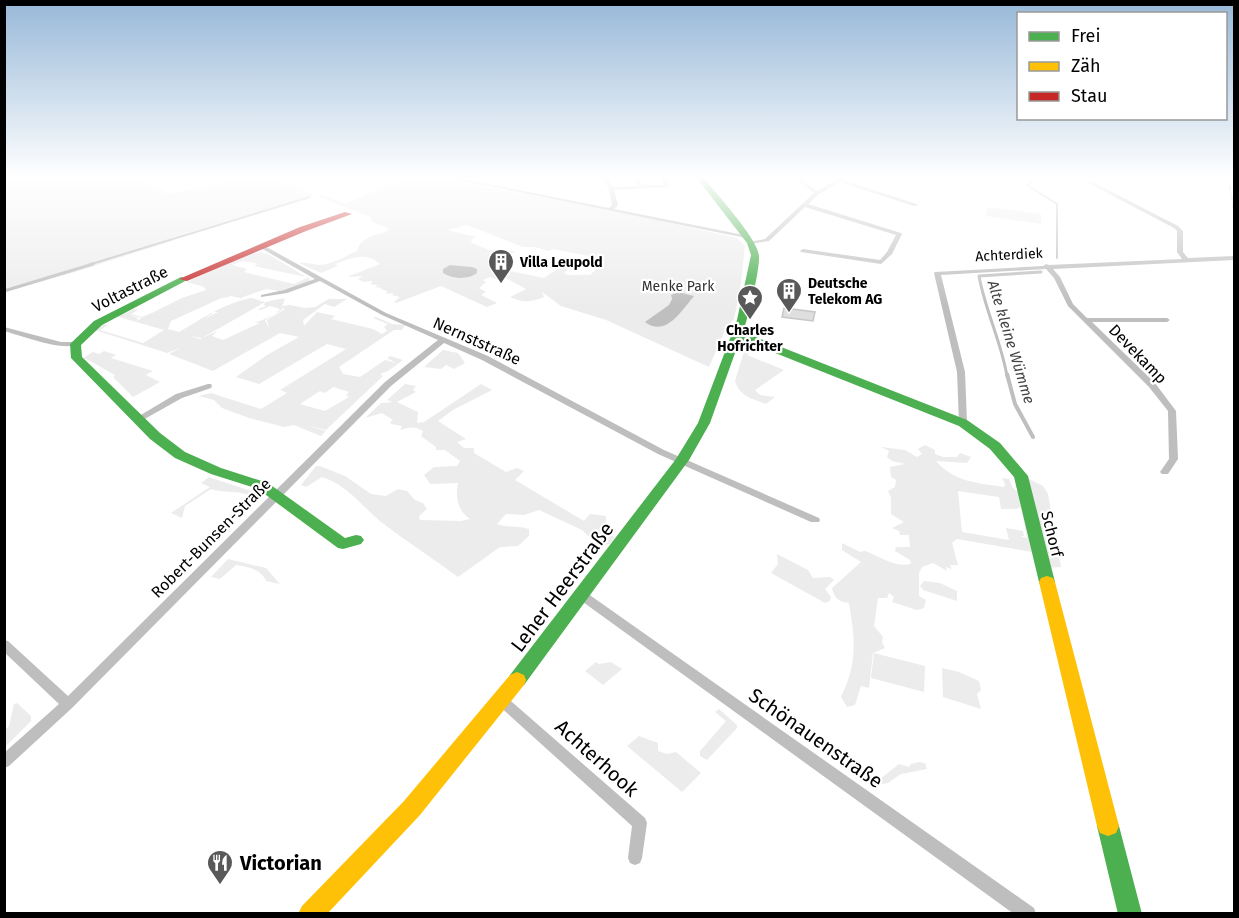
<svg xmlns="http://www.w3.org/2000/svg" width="1239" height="918" font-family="'Fira Sans',sans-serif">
	<rect width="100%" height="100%" fill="#fff"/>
	<path fill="#ececec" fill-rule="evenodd" d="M5,177H140L169,194L242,177H274L315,195L171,238L175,240L75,272L5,292Z
		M390,177H436L649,218L737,238L745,246L740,290L734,319L727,326L709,367L606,320L561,306L542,292L544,297C533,302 522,303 510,297L526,289L504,277L498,280L490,277L483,280L486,282L479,288L486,292L481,295L497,303L487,307L441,286L396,303L394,302L400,297L391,295L394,294L392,293L388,294L386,292L388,291L380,289L383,288L375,287L378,285L370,284L373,282L371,281L363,282L358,279L363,276L347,277L380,264C366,251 351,258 335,264L338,266L321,273L299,263C307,262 312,265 319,265C332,265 345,256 357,251C360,238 375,235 386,232L389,228L372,222L371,217L319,197L322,194L345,204L399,180ZM467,225L523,247H534L549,251L553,249L589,256L588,258L593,259L590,262L601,265L590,275C580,274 574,276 564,274L569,267L547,263L557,269L544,278L505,270L508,266L498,262L499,258L516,252L498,249L492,251L472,243L471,240L476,237L447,230Z
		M988,207L1041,214V224L986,216Z
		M261,252L268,254L306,277L254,266L258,264C248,261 241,260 232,265L247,269L244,272L294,284L309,277L310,283L279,291L266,289L243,297L235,303L241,298L231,296L221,299L228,295L171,321L168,329L179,332L211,313H213L204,319L218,312H214C219,308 245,298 252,298C256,299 261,302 266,302C273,301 277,298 285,299L282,306L290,305L305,308L315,307L329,299H347L334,307L325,304L303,320L304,326L317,312L335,316L331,319L373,329L382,334L387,331L384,327L388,324L373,318L376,317L392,324L405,325L402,330H394L339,367L343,374L360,377L385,360L396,363L387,358L390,356L403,360L388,371L380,374L383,376L326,430L305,425L326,431L321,436L294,425L284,427L249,418L222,408L214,400L199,396L211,393L261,409L287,393L280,390L346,349L327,344L259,384L236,377L267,355L299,337L280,333L213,371L169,354L180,348L167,353L95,330L102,324L108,325L100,330L143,343L164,330L112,315L119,312L124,314L134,309L138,310L131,314L142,317L153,312L142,318L127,314L138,318L136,321L182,298L206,290L204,287L187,282L246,255ZM265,302L264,305L266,306L258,309L261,310L270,306L280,309L275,314L283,309L280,307L285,309L267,320L269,329L265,320L274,315L255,323H260L223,340L212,336L217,331L196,341L200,339L190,336L202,338ZM333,387L349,392L346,395L349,397L325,411L300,404L320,391L325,393Z
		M746,345L766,350L763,352L755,349L747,355L784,370L755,390L760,395L775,397L766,404C753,399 739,396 735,381Z
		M443,350L458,353L465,363L454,369L446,365L441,369L424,367Z
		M104,351L116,355L111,358L153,371L146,375L160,382L133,397L113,377L115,375C104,370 95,362 83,358L93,352L99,354Z
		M405,384L416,386L413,390L416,392L397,402L418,412L417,423L424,422L481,384L492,390L453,410L438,421L466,439L457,442L464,448H474V453L506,472L517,468L524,471L515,480L584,521L590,514L606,516V523L614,538L610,544L599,546L582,530L539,510L524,515L506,514L497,524C507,528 516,525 529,529V536L518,546L500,547L458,577C432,558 406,541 381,522C362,506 346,484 322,477L306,487L301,485L316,466H320L345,476L371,494L386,496L398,489L407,491L415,500L423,503L427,509L419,516L420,520L461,521L470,519C458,511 455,498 458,483L430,484L424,475L434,467L457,466L460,461L445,450H436V447L421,436L423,431C415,426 410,427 400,430L402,426L391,424L390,422L393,420L382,413L365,418L381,403L393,402L387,400Z
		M925,445L935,450V454L943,457H957L960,453L971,457L967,463L936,461C954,482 978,483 1004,487L1005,484L1002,478L1009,479L1013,488L1022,496L1038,553L957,539L952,543L958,565H950L952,569L946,567L947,571L933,563L922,567L919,573V596L926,600L924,608L917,610L892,602L894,597L889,593L887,598H878L874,626L883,637L882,642L885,648L873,653L869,688L861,686L855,705L847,707L841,697C858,662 855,640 849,603C839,602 834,598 832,588L861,562L842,550V543L860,552L865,551C879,556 895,568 911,564L910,560L895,551L896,547H910L909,535H900L899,531L892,528L904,522L891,514V498L888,491L895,487L896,480L891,477L890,467L905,464L892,461L887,457L889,451L881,447L905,450L917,457L922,454L918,449ZM958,491L999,497L1001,509H1016L1021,507L1027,538L1020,536H1024L1023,531L1006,528L1009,540L962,532Z
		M209,477L257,493L260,498L243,514L225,519L255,498C241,489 226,494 211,489L185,506L182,518L171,513L210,487L201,483Z
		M1029,479L1043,486L1048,494L1061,567L1048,568L1027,480Z
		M777,554L808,570L813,578L830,577L834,580L825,589L831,597L830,601L825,603L771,573L778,564Z
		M228,559L266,568L280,584L266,581C261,569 249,567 236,565L220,579L211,577Z
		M924,581L940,583L957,591V601L923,590L920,586Z
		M874,653L925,666L924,692L871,678Z
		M596,662L599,664L611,662L622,669L603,685L585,671Z
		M942,668L959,672L979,681L981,690L977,694L981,709L943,697Z
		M17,703L31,716V721L5,747V730L9,726L14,704Z
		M719,709L737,725V728L707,760L700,756V751L726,721L715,712Z
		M639,736L658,743V751L667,754L676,752L701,773L682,792L627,746Z
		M919,762L925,763L927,769L901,774L888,783L882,784L880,779L899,764L909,767L911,764Z"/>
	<path fill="#bfbfbf" d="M450,265L472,267L477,269V273C468,280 452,279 443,273V269Z
		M678,292L694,296C682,310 666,338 645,322L669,305L672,299L671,295Z"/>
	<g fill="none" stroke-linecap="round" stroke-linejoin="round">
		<path stroke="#bfbfbf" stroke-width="2" d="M1036,177L1027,185L1057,204V258
			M88,265L310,197"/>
		<path stroke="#bfbfbf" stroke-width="3" d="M4,291L93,264
			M1007,376C1001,341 985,310 979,276L1041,272"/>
		<path stroke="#bfbfbf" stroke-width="4" d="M1007,374L1015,404L1033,437"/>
	</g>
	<path fill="#dfdfdf" stroke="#c7c7c7" stroke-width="1.5" d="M784,308L815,312L813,321L782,317Z"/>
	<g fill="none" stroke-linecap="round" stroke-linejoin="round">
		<path fill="#bebebe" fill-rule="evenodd" d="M444,177H454L609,208L612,205L609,189L602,177H607L613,187L639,186L633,177H638L643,185H664L660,177H665L669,187L614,190L618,205L614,209L749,236L746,238Z
			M793,177H798L817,191L841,177H847L843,180L919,205L914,206L840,182L819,194L808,204L901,233L902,234L892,254L881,264L801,252L800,251L803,249L880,260L887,252L896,235L805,207L769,241L749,244V242L765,239L814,193Z
			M1077,177H1083L1178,226L1183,231V252L1188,258L1234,256V260L1053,269L1060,277L1073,304L1087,318H1167L1170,320L1167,322H1092L1155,383L1176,411L1178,459L1168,474H1162L1160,472L1169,459L1168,411L1149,387L1068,306L1054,278L1046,269L941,275L965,372L967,423L963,426L959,423L957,372L934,273L935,272L1043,266L1046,264L1049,265L1182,259L1177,252V231L1174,228Z
			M261,244L386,313L488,356L664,450L819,518L820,520L819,522H811L658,454L482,360L444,343L391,386L72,708L9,766L4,768V753L59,704L4,652V640L8,641L68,696L385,382L438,340L382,315L320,281L287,293L261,297V295L284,290L315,279L259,247L258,246Z
			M4,327L61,342H75L79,344C64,352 22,336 4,331Z
			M208,384H211L212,386L211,388L182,398L141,421L138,422L134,419L176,394Z
			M580,590L584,591L1034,908L1036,914H1014L576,597L574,594L576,591Z
			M501,695L505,696L645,818L647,823L642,858L640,863L635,865L630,863L628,858L632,826L497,704L495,700L497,696Z"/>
		<path fill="#4caf50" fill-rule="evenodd" d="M696,177H703C715,192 759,240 759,256C760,270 748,318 743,332L967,420L1000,443L1028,476L1055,582L1053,586L1047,588L1041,586L1039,582L1014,477L990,449L959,426L740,339L710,423L689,460L524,685L517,688L510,685L508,680L510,675L676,459L698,423L737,320L751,255L747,243Z
			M181,277L189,279L102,325L81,345L82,357L160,433L185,452L221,468L268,483L345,538L356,535L361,536L364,540L361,544L343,549L338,548L258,489L211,474L175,458L150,439L71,358L70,344L94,321Z
			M1108,816L1116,819L1119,826L1142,914H1118L1097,826L1100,819Z"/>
		<path fill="#ffc107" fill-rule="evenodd" d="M1047,576L1053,578L1055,582L1119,826L1116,833L1108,836L1100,833L1097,826L1039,582L1041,578Z
			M517,672L524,675L526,680L524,685L420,815L327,914H298L302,906L404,801L510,675Z"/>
		<path fill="#c62828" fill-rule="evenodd" d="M345,212L352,214L306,231L187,281L179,279L300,227Z"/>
		<path stroke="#bebebe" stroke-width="2" stroke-dasharray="5 1.5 1 1.5" stroke-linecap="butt" d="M1228,177L1234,210"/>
	</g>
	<linearGradient id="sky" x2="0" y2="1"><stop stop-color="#97b8d8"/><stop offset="0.58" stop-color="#fff"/><stop offset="1" stop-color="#fff" stop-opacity="0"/></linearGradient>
	<rect width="1239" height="306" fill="url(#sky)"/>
	<defs>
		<symbol id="building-pin" viewBox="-11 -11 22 30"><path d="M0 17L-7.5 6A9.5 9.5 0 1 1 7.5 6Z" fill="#595959" stroke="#fff"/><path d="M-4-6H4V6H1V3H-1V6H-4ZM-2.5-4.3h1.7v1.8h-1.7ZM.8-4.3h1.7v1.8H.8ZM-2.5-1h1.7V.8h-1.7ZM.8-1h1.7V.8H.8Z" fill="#fff"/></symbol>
		<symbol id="sight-pin" viewBox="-11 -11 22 30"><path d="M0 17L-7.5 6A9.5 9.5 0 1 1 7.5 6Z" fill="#595959" stroke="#fff"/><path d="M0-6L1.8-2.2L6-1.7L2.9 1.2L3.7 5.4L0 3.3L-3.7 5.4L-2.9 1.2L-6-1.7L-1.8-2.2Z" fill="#fff"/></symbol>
		<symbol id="restaurant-pin" viewBox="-11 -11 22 30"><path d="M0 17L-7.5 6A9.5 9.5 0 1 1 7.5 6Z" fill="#595959" stroke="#fff"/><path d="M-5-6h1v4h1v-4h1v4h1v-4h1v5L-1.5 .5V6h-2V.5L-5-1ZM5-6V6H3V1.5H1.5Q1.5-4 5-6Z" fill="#fff"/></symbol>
	</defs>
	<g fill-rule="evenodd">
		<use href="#building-pin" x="486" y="247" width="30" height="40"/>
		<use href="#building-pin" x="774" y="276" width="30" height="40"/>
		<use href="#sight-pin" x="735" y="283" width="30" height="40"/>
		<use href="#restaurant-pin" x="205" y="848" width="30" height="40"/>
	</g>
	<g text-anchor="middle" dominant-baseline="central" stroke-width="4.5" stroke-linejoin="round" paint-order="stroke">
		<g font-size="14" fill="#000" stroke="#fff">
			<text transform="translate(1009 255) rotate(-3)">Achterdiek</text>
		</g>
		<g font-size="14" font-weight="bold" fill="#000" stroke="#fff" text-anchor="start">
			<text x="520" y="262">Villa Leupold</text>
			<text x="808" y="283">Deutsche<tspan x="808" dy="16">Telekom AG</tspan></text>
			<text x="750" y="330" text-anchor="middle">Charles<tspan x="750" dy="16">Hofrichter</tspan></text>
		</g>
		<g font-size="14" fill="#333" stroke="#fff">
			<text x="678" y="286">Menke Park</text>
		</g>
		<g font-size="15" font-style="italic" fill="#444" stroke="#fff">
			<text transform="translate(1011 342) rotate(73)">Alte kleine Wümme</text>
		</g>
		<g font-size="16" fill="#000" stroke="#fff">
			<text transform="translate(130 289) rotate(-27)">Voltastraße</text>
			<text transform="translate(477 341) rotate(24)">Nernststraße</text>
			<text transform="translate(1138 354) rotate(46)">Devekamp</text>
			<text transform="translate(1052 534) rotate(76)">Schorf</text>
			<text transform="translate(211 538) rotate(-45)">Robert-Bunsen-Straße</text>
		</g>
		<g font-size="20" fill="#000" stroke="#fff">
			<text transform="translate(562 587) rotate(-53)">Leher Heerstraße</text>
			<text transform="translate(816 738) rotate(35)">Schönauenstraße</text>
			<text transform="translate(597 758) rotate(42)">Achterhook</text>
		</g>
		<g font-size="20" font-weight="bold" fill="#000" stroke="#fff" text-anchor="start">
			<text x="240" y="863">Victorian</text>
		</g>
	</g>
	<rect width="1239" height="918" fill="none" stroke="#000000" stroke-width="12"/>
	<rect x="1017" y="12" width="210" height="108" fill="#ffffff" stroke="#999999" stroke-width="1.5"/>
	<rect x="1029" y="32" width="30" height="9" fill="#4caf50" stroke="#999999" stroke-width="1.5"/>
	<text x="1071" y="42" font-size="18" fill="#000000">Frei</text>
	<rect x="1029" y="62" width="30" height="9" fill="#ffc107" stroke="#999999" stroke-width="1.5"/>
	<text x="1071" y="72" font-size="18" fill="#000000">Zäh</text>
	<rect x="1029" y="92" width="30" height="9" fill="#c62828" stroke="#999999" stroke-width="1.5"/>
	<text x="1071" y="102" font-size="18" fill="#000000">Stau</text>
</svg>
